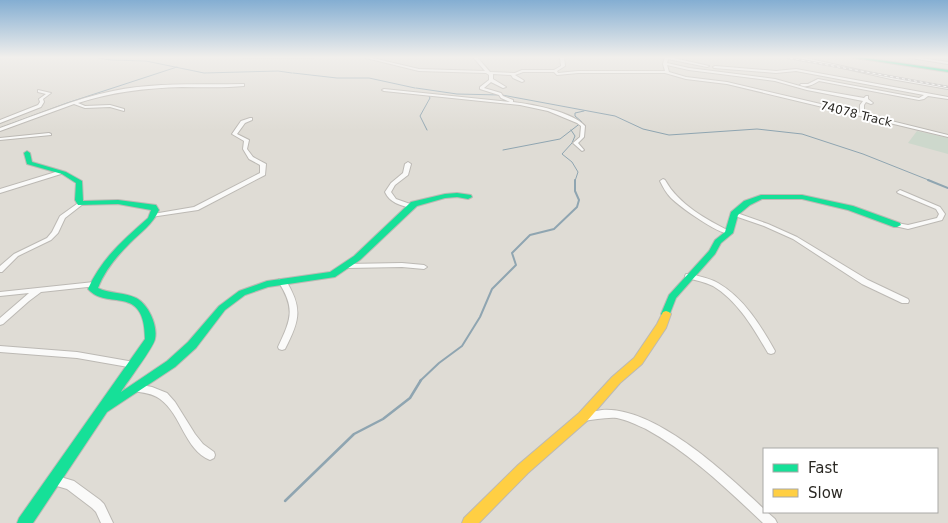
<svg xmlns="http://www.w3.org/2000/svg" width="948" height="523" font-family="'DejaVu Sans',sans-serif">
	<rect width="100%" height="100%" fill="#dfdcd5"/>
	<path fill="#cdd8cc" d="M917,131L948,138V154L908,143Z"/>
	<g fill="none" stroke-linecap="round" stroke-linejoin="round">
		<path stroke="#8fa5b1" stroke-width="1" d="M92,57L111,60L146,61L204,73L278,71L292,73
			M293,73L337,78H369L415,88
			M416,88L457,94L500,95
			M502,95L615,116L643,129L669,135L757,129L802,134L863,154L931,181
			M0,128L67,103L177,67
			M427,130L420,116L430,98L428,94
			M571,130L575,136L572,143L562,154L572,162L578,172L575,181
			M503,150L560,139L582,122L575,116V113L584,111"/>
		<path stroke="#8fa5b1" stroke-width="2" d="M928,180L948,188
			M420,381L439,363L462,346L480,317L492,289L516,265L512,253L530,235L554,229L577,207L579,200L575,191V180"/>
		<path stroke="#8fa5b1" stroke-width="2.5" d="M285,501L354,434L383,419L410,398L421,380"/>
		<defs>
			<path id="street" d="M0,57H3L0,59Z
				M242,57H315L313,58H244Z
				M362,57H368L419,69L485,71L473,57H477L490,72L515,73L522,70H554L561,66L560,57H564L565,66L557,71L558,73L578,71H665L663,64L665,57H669L709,66L707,67L668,59L667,63L689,68L775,79L807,88L864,98L866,96H868V99L873,103L871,104L866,102L864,105V113L863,114L948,135V137L727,84L686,79L665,73H578L557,75L554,72H523L515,75L523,80L524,81L522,82L513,78L511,75L493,74V79L506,87L503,88L491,82L484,88L501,93L503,96L513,100V102C532,104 573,112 585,126L584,137L578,143L584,150L582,151L573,143L580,137L581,126L577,123L548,111L520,105L384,91L382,90L384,89L510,102L501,98L499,95L480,89V87L489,80V75L486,73L419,71ZM667,65L689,70L775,81L807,90L863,101L860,105V112L859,113L727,82L686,77L669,72Z
				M794,57H801L891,77L948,87V89L891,79Z
				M905,57H914L948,62V64Z
				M715,66L776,71L796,69L948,97V99L928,96L924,99L919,100L819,81C812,85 807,88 800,85L801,84H808L818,79L919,98L924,95L796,71L776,73L714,68L713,67Z
				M243,84H244V86C224,88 203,87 182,87C146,88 112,92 78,103L85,106L110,105L124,109V111L110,107L85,108L74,104L0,131V128C37,115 74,99 113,91C155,82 200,85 243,84Z
				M38,90L51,93L43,99L44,102L41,107L0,123V120L38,105L40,102L39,99L46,94L38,92Z
				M250,118H252V120L245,123L237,134L249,140L247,149L253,157L266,164L265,175L198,210L151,217L150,216L153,214L194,207L260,173V165L249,159L243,149L244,141L232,134L241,121Z
				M49,133L51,134V135L0,140V138Z
				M408,162L411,164L408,175L395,185L391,192L396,199L413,205L414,206L411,208C400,205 390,203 385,192L391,183L403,173L405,164Z
				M59,171L61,172V174L0,193V189Z
				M663,179L665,180C679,205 706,219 731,232L732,233L731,234C719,235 680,207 671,198C666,193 663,187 660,181Z
				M900,190L940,207L945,214L942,220L908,229L895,226L894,225L897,223L908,225L937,218L939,214L936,209L898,193L897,192Z
				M81,201L83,202L84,203L83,204L65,218L58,233L51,240L18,256L2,272H0V266L14,254L47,238L52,232L60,216Z
				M734,212L768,224L797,237L868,280L908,299L909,301L908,303H902L862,284L793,239L764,226L732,215L731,214Z
				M402,263L424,265L427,267L424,269L402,267L347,268L344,266L347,264Z
				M686,274H689C699,276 709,278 718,283C744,298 761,326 775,351L774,353L771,354L768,353C754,329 738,301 713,286C704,282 696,280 686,278L685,276Z
				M279,279H285C303,308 300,320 285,349L282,350L279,349L278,347C291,319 296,309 278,281Z
				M94,282H97L98,284L97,286L41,292L29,301L3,324L0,325V318L29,293L0,296V292Z
				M0,346L77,352L134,362L137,363L138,365L137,367L134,368L77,358L0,352Z
				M137,384L152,387L167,393L175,402L195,434L203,444L214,452L215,455L214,458L210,460C184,449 182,415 160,399C152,393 143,393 134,391L132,388L134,385Z
				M602,410C655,406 728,475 764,509V512H767L775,519L777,523H763C727,489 690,453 646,429C637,425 627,420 617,418C606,417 594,420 583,421L580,420L578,417L580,414Z
				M54,475L74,481L100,500L104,504L113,523H101L96,512L92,508L67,489L50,484L49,480L50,476Z"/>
			<path id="fast" d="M848,57H859L948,70V72Z
				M27,151L30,153L32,162L66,172L82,181L83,201L118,200L156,205L159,210C153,224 141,232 130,243C117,256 105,270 98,288C110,294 124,292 136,298C148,304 158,325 155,339C154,347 127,382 121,392L167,361L188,342L219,306L239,291L267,281L330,272L354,256L411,202L445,194L457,193L471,195L472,197L468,199L457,197L445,198L417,206L360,260L335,277L268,287L245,295L225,310L196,348L175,367L107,412L33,523H17L19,518L145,339C145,283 107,311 88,289C101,259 124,239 148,218L151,210L118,204L78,205L75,200L76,183L62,174L27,164L24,153Z
				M761,195H802L853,206L900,223L901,225L897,227H894L848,210L802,199H762L750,205L738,215L733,233L721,243L715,254L676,298L669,316H663L661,314L669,295L709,251L715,240L725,232L731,212L744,201Z"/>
			<path id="slow" d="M666,311L669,312L671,314L666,328L642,364L620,383L587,421L528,473L479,523H462L464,518L518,465L579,413L612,377L634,358L657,324L663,312Z"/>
		</defs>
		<use href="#street" stroke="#bcb9b4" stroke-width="2"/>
		<use href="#fast" stroke="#bcb9b4" stroke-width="2"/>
		<use href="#slow" stroke="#bcb9b4" stroke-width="2"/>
		<use href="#street" fill="#fafaf9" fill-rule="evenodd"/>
		<use href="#fast" fill="#16e098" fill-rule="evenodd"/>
		<use href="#slow" fill="#ffcf43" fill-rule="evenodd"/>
		<defs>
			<path id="rail" d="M784,57L948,87"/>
		</defs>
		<use href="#rail" stroke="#b8b7b6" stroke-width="2.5"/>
		<use href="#rail" stroke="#fff" stroke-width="1" stroke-dasharray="3" stroke-linecap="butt"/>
	</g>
	<linearGradient id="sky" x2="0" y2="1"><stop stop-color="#84aed2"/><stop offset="0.44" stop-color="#f1efec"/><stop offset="1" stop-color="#f1efec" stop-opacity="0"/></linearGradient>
	<rect width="948" height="130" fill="url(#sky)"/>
	<g text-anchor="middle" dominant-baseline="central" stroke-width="4" stroke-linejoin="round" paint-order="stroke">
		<g font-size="12" fill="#2b2924" stroke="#fff">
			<text transform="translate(856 114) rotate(14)">74078 Track</text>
		</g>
	</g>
	<rect x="763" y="448" width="175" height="65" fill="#ffffff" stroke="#aaa9a7"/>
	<rect x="773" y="464" width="25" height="8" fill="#16e098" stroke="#aaa9a7"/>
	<text x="808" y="473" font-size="15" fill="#2b2924">Fast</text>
	<rect x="773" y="489" width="25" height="8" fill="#ffcf43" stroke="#aaa9a7"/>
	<text x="808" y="498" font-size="15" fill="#2b2924">Slow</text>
</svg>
